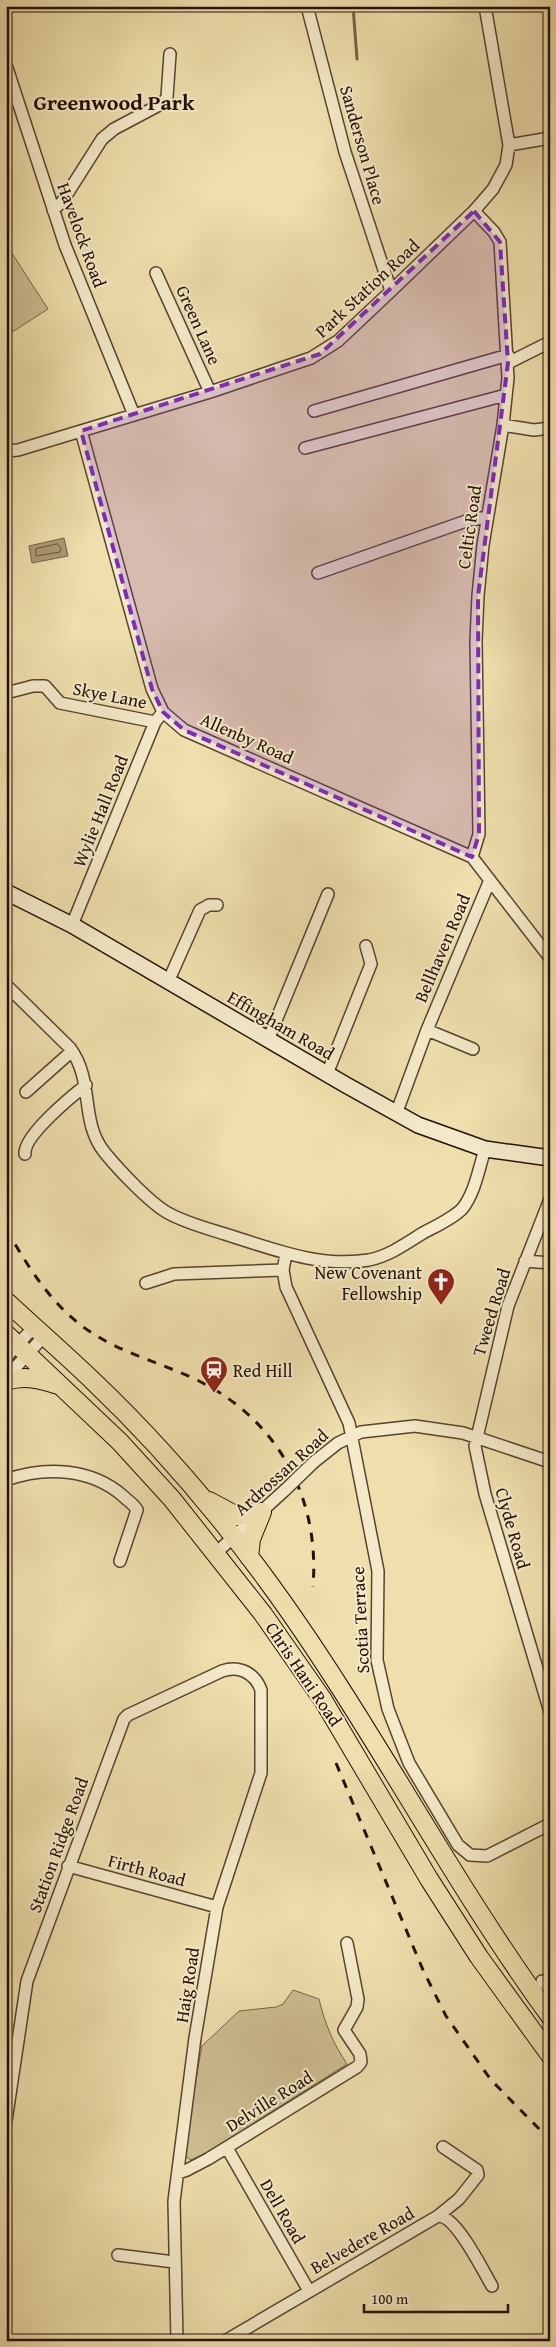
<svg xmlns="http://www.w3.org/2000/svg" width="556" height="2347" font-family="'Gentium Book Plus',serif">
	<rect width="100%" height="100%" fill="#eedfac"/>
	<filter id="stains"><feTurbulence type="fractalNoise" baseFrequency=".004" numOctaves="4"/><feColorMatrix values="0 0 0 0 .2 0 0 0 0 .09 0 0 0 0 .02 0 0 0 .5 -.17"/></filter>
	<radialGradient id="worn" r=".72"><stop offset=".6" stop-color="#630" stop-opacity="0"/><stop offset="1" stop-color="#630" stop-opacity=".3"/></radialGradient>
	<path fill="#ccbc90" stroke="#78664a" d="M6,244L48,309L6,336Z
		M293,1990L319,1999C325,2024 333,2043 347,2064L210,2151L191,2160L185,2156L183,2150L202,2046L239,2011L276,2007L283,2004Z"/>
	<path fill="#aa9973" stroke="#756247" d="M64,538L68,556L32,563L29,546Z"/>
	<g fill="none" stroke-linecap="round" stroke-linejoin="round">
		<path stroke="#68543c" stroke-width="1" d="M58,544L61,549L60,552L36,556V549Z"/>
		<path stroke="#756247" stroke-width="3" d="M353,6L357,59"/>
		<defs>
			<path id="street" d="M307,6L345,152L391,291
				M6,65L65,245L134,415
				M509,145L550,138
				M53,210L62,202L102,139L114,129L163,103L167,97L170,54
				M156,273L210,392
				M508,363L550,342
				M314,411L508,355
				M503,425L534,430L550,428
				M81,431L152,689L163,712L184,730L472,857L550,958
				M305,448L506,395
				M6,451L18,450L210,392L311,358L338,341L391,291L474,211L493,189L506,165L509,145L485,6
				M318,573L469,520L487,517
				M6,693L33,686H45L60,703L155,722
				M472,857L479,834L476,641L478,596L483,545L503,425L508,378L500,242L494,232L474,211
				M72,925L155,722L163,712
				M168,982L200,910L209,905H217
				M6,985L70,1048C95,1082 79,1121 105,1153C119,1170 150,1203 168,1213C186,1223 206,1228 225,1234C273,1249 319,1268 369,1260C389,1256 407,1243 423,1233C436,1226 452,1219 462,1209C475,1193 479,1168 485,1149
				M427,1030L473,1049
				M268,1040L328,894
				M327,1074L371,964L366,946
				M26,1092L72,1051
				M399,1106L427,1030L490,880
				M25,1154C23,1136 72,1096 86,1085
				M550,1199L508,1306L475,1446L485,1494L550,1712
				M286,1254L283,1270L286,1287L349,1423L378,1571L377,1660L388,1709L409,1763L458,1845L470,1855L487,1856L550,1824
				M525,1261L550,1263
				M146,1283L174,1274L283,1270
				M6,1357L34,1327
				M6,1378L44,1336
				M314,1462L338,1443L361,1432L415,1426L463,1433L550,1462
				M6,1480C45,1466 91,1468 123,1496C128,1501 134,1504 137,1510L120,1561
				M216,1553L285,1490
				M68,1866L217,1907
				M542,1981L550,1989
				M6,2121L27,1981L124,1719L128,1715L222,1671C239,1665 255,1673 261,1690V1773L217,1907L195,2038L174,2201L177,2341
				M227,2148L309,2291
				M178,2173L187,2170L208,2159L357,2067L361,2062L360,2054L344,2030L357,2007L358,1999L347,1943
				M438,2216L459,2199L478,2175L477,2170L443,2147
				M118,2255L174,2262
				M225,2341L438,2216C456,2215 483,2271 492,2286"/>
			<path id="secondary" d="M6,892L72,925L346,1085L418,1125L485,1149L550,1158"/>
			<path id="primary" d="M6,1301C35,1328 65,1354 93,1381C154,1439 216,1511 266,1579C369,1719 447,1875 550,2016
				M6,1334L120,1442L172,1499L263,1614L323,1700L429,1879L479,1957L550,2055
				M6,1381C25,1375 40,1379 58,1385
				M209,1501L237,1516L262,1512
				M249,1557L251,1539L262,1512"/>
		</defs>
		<use href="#street" stroke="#57442f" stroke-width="14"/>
		<use href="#secondary" stroke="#251005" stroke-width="18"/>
		<use href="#primary" stroke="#251005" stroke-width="20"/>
		<use href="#street" stroke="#f4eac9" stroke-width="11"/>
		<use href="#secondary" stroke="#f4eac9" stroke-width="15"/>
		<use href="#primary" stroke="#eedfac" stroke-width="18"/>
		<path stroke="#251005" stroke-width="3" stroke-dasharray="9 9" stroke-linecap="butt" d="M6,1229C29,1268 51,1305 89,1331C123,1354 162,1363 199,1381C279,1421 320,1499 313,1587
			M336,1763L423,1970L446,2016L491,2080L550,2140"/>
		<defs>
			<path id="street-bridge" d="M285,1490L314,1462"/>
		</defs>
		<use href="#street-bridge" stroke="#57442f" stroke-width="14" stroke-linecap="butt"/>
		<use href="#street-bridge" stroke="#f4eac9" stroke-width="11"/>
	</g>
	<path fill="#7b2cbf" fill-opacity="0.2" stroke="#7b2cbf" stroke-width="4" stroke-dasharray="10 6" stroke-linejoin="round" d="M474,211L500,242L508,363L478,596L479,834L472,857L184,730L163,712L152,689L81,431L320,354Z"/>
	<defs>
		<symbol id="church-pin" viewBox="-11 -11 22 30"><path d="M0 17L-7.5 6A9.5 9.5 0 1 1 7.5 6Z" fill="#8f2418" stroke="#f4eac9"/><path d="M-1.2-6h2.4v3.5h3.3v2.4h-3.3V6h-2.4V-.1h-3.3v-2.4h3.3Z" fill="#fff"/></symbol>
		<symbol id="station-pin" viewBox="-11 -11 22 30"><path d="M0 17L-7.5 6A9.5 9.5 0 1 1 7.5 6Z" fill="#8f2418" stroke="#f4eac9"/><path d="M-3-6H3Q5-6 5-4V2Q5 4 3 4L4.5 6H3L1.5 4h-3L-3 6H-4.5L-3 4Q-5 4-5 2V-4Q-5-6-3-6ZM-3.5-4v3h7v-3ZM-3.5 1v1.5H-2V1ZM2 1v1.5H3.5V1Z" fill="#fff"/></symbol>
	</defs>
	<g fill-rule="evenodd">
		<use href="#church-pin" x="425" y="1266" width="32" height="43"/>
		<use href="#station-pin" x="198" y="1354" width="32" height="43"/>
	</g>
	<g text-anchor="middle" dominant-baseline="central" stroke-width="4" stroke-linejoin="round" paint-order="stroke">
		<g font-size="18" fill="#251005" stroke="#f4eac9">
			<text transform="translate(363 145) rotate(74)">Sanderson Place</text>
			<text transform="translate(82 235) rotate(70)">Havelock Road</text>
			<text transform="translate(367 288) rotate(-43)">Park Station Road</text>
			<text transform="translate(199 325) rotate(66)">Green Lane</text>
			<text transform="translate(469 527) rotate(-82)">Celtic Road</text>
			<text transform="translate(110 695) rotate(11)">Skye Lane</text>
			<text transform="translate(247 738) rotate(24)">Allenby Road</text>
			<text transform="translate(100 811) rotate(-68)">Wylie Hall Road</text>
			<text transform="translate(442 948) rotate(-67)">Bellhaven Road</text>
			<text transform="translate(281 1025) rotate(30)">Effingham Road</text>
			<text transform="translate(491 1312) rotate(-73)">Tweed Road</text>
			<text transform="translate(281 1472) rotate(-42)">Ardrossan Road</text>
			<text transform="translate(513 1528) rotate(74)">Clyde Road</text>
			<text transform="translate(360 1620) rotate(-93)">Scotia Terrace</text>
			<text transform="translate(304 1674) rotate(56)">Chris Hani Road</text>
			<text transform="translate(58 1845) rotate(-70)">Station Ridge Road</text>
			<text transform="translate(147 1870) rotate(15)">Firth Road</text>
			<text transform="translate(187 1985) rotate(-81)">Haig Road</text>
			<text transform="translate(269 2101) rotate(-32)">Delville Road</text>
			<text transform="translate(283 2211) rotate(60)">Dell Road</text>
			<text transform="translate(362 2240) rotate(-30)">Belvedere Road</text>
		</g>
		<g font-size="18" fill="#251005" stroke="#f4eac9" text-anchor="end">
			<text x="422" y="1272">New Covenant<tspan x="422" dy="21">Fellowship</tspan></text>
			<text x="233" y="1370" text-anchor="start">Red Hill</text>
		</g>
		<g font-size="22" font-weight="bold" fill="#251005" stroke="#f4eac9">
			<text x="114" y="102">Greenwood Park</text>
		</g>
	</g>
	<rect width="556" height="2347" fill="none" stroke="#eedfac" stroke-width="25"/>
	<rect x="8" y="8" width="541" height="2332" fill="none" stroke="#251005" stroke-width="2.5"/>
	<rect x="12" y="12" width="531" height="2322" fill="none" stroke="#251005"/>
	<path d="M364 2304v8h144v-8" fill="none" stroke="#251005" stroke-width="2.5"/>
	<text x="371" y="2304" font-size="15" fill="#251005" stroke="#f4eac9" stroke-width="4" paint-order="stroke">100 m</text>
	<rect width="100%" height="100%" filter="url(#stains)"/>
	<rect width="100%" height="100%" fill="url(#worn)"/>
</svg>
